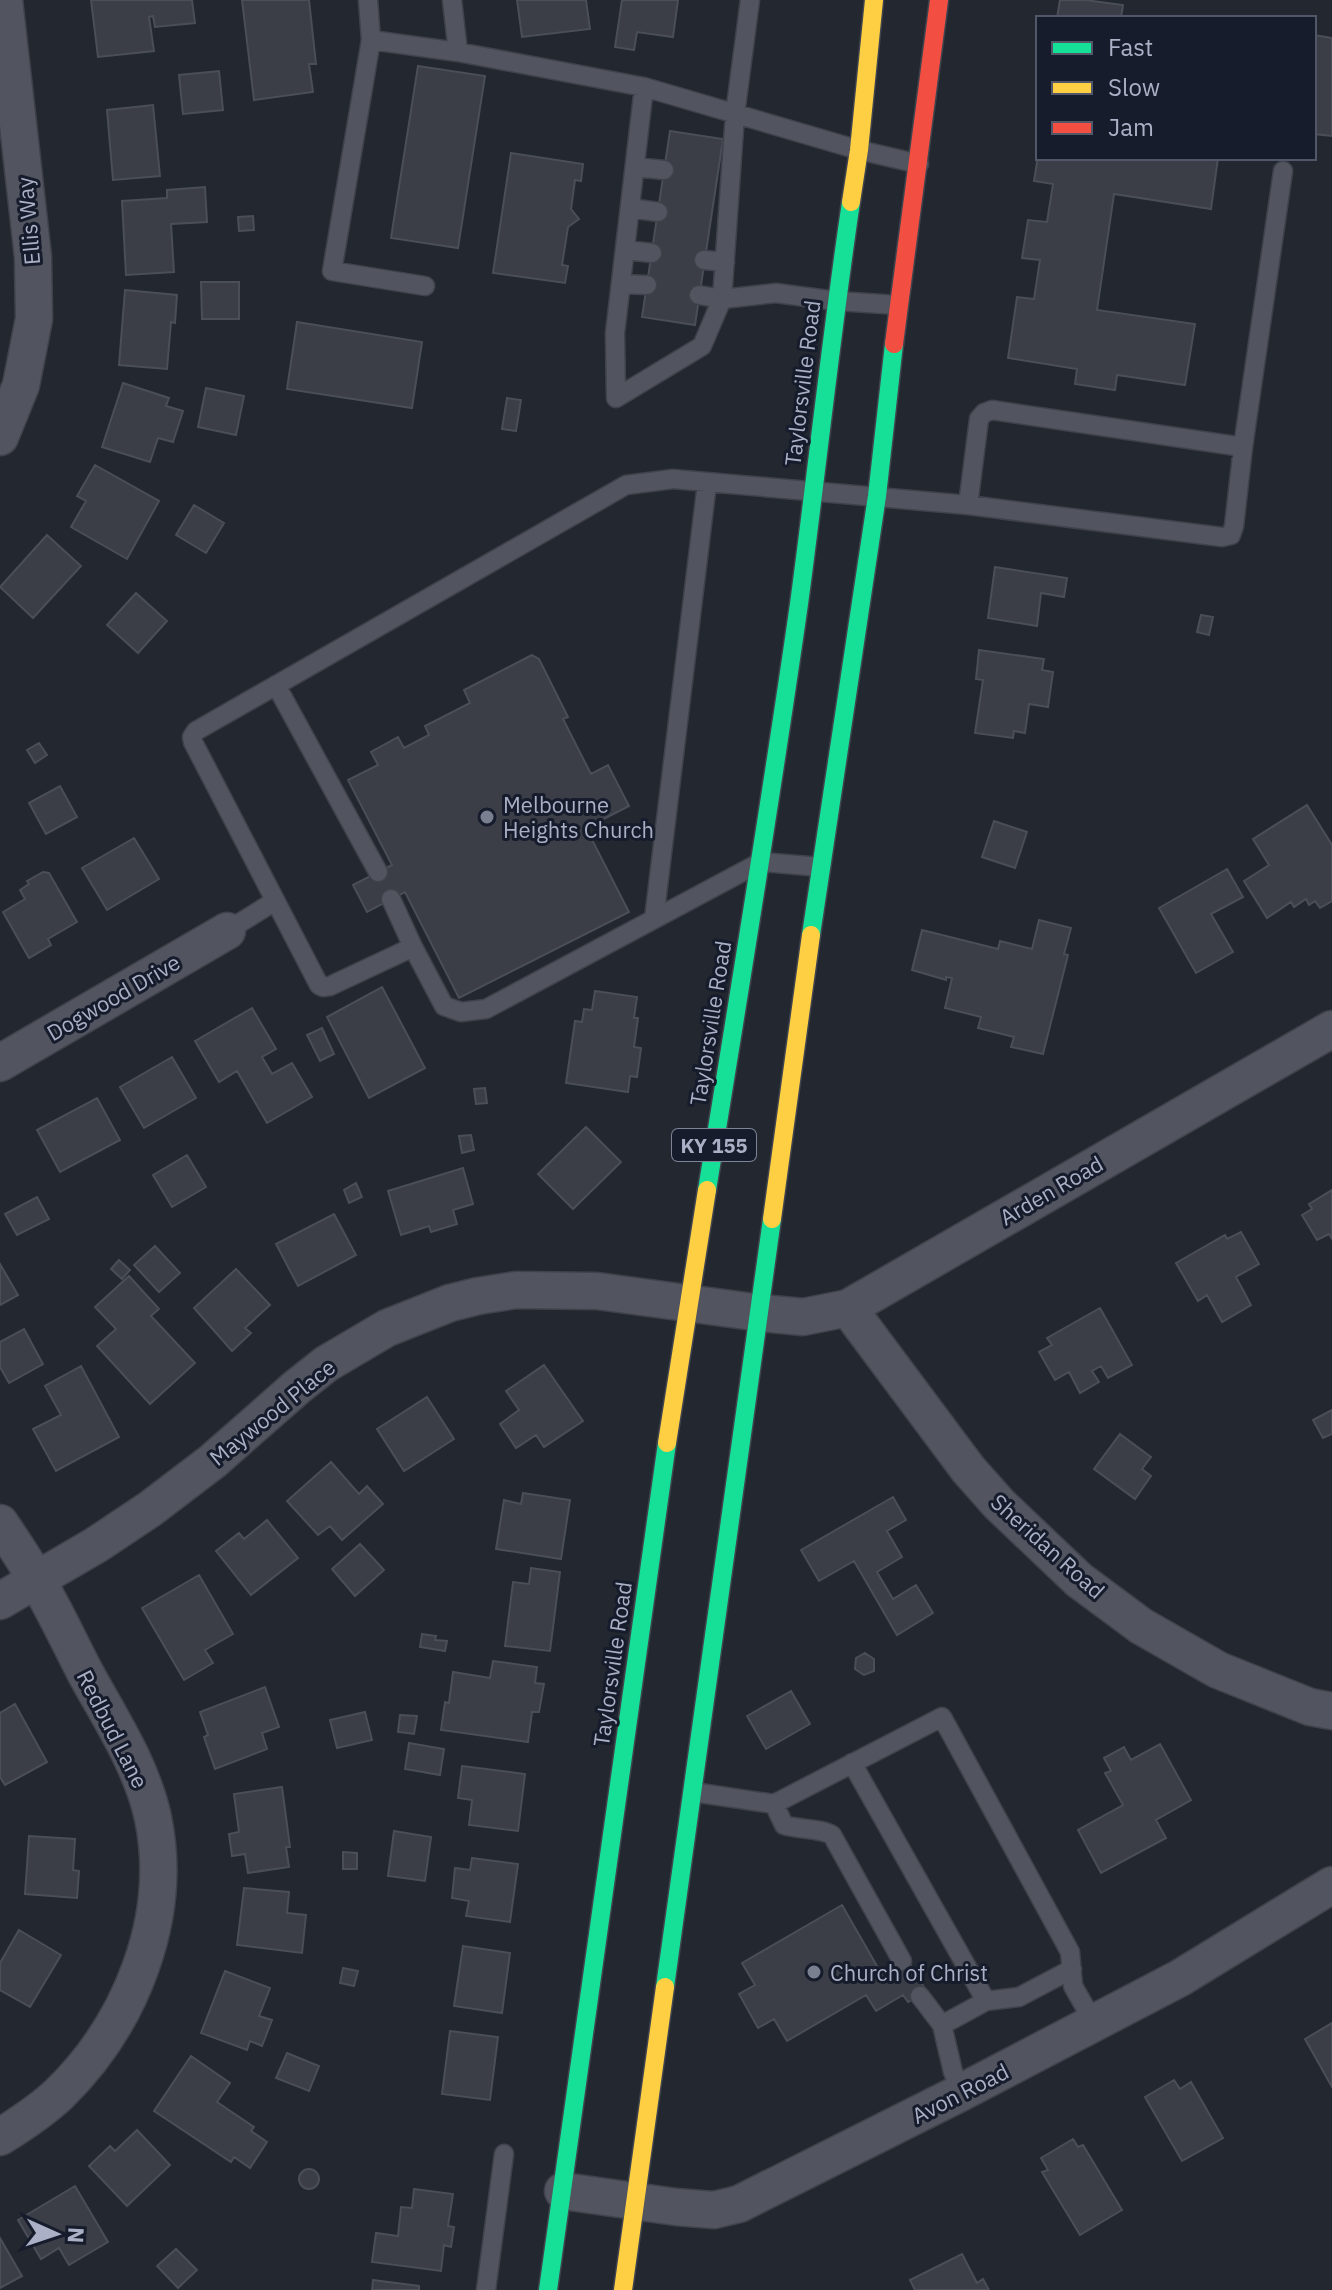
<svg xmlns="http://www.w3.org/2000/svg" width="1332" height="2290" font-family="'IBM Plex Sans',sans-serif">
	<rect width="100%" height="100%" fill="#232730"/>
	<path fill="#3b3e47" stroke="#4a4e58" stroke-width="2" d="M91,0H192L195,23L155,27L153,16L149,17L154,51L98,57Z
		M242,0H309L316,64H309L313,92L254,100Z
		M517,0H586L590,29L522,37Z
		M622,0H678L673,37L637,32L634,50L615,47Z
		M1060,0H1085L1123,5L1121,18H1057Z
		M1314,35L1332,38V136L1314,134Z
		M418,66L485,76L458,248L391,238Z
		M219,71L223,110L183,114L179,75Z
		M153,105L160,176L113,180L107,110Z
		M670,131L723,139L695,325L642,317Z
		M511,153L583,164L581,181L575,180L571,209L579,219L568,227L562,265L568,266L565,283L493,273Z
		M1038,156V158H1218L1211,209L1114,194L1097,310L1195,324L1185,385L1117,375L1115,390L1075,384L1077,369L1008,358L1017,297L1034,299L1040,260L1022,258L1028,220L1047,222L1053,184L1034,181Z
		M205,187L207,222L171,224L174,272L126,275L122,201L167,198V190Z
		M253,216L254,230L239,231L238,217Z
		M201,282H239V319H202Z
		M125,290L177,295L175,323L171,322L167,369L119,365Z
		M297,322L422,342L412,408L287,389Z
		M123,383L169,398L166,406L183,411L173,442L158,438L150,462L102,447Z
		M206,388L244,396L236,435L198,427Z
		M507,398L521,400L516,431L502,429Z
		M95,465L159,501L127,559L71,527L86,501L77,496Z
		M194,505L224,523L206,553L176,535Z
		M47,535L81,566L33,618L0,587Z
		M995,567L1067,578L1064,597L1041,593L1037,626L988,618Z
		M136,593L167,621L138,653L107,625Z
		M1201,615L1213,617L1209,635L1197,632Z
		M979,650L1044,659L1042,670L1053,672L1048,707L1029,704L1025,733L1014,731L1013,738L975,733L983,680L976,679Z
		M532,655L539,659L568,717L563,719L591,774L608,765L629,806L586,828L629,912L459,998L405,892L367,912L353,885L392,865L348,780L378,765L371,752L398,737L404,748L429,735L425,726L470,703L464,690Z
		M39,743L47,755L35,763L27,750Z
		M60,786L77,817L46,834L29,803Z
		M1307,805L1332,845V901L1320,908L1315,901L1309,905L1306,899L1294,907L1291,902L1267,918L1244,881L1269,865L1253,839Z
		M994,821L1027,832L1015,868L982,857Z
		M134,838L159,879L107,910L82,868Z
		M1227,869L1243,897L1211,914L1233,952L1196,973L1159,908Z
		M43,872L49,873L77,922L48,939L51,945L29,958L3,912L25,899L20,890L29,884L27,881Z
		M1039,920L1071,928L1064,954L1068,955L1043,1054L1011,1047L1014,1037L978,1028L981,1017L945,1008L952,978L946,977V980L912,970L922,930L998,949L1000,941L1032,949Z
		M382,987L425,1068L369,1098L327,1017Z
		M595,991L637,997L634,1018H638L634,1047L641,1048L637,1077L630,1076L628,1092L566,1083L575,1021L582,1022L584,1009L592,1010Z
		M252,1008L276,1049L262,1057L272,1074L292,1063L312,1097L267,1123L237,1071L219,1082L195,1041Z
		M322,1028L334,1054L320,1061L307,1035Z
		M172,1057L196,1098L144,1128L120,1087Z
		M485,1088L487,1103L476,1104L474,1089Z
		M97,1098L120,1140L60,1172L37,1130Z
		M586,1127L621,1162L573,1209L538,1174Z
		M471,1135L474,1150L462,1153L459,1136Z
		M187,1155L206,1187L172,1207L153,1175Z
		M463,1168L473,1204L453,1210L457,1224L431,1232L429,1226L401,1235L388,1191Z
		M356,1183L362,1197L349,1203L344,1190Z
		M1332,1190V1239L1329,1234L1317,1240L1302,1215L1312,1209L1309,1204Z
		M37,1197L49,1219L17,1235L5,1214Z
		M334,1214L356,1255L298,1286L276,1244Z
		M1241,1232L1259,1264L1236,1277L1251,1305L1222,1322L1207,1295L1198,1301L1176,1263L1225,1235L1227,1239Z
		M155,1246L180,1273L159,1292L134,1265Z
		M119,1260L130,1270L122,1279L111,1269Z
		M0,1264L18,1295L0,1305Z
		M236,1269L270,1305L245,1328L251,1333L232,1351L194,1308Z
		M129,1276L159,1309L151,1316L195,1363L150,1404L97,1346L116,1329L95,1307Z
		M1100,1308L1132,1365L1108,1378L1101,1366L1092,1371L1099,1382L1080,1393L1069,1372L1055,1380L1039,1352L1052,1345L1047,1338Z
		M24,1329L43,1364L9,1383L0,1367V1342Z
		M544,1365L583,1421L544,1447L536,1435L516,1448L500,1424L519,1410L506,1391Z
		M81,1366L119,1437L56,1471L33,1429L61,1415L45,1386Z
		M427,1397L454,1439L404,1471L377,1429Z
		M1332,1410V1434L1323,1438L1313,1420Z
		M1120,1434L1151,1457L1142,1469L1151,1476L1135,1499L1094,1469Z
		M331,1462L359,1494L367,1486L383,1504L342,1540L330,1526L318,1535L287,1501Z
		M523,1493L570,1500L561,1559L496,1549L504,1500L521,1504Z
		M893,1497L906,1520L887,1531L902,1557L877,1572L893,1599L916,1585L933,1613L897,1635L854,1561L819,1581L801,1550Z
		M267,1520L298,1558L251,1595L216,1551L239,1533L244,1539Z
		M360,1544L384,1570L355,1596L332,1569Z
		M531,1568L560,1572L550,1651L505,1646L513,1582L529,1584Z
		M199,1575L233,1634L205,1650L213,1663L184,1680L142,1608Z
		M422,1634L436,1636L435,1640L447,1641L445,1651L420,1647Z
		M865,1653L874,1659V1671L864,1675L855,1669L856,1658Z
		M493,1661L537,1667L535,1683L544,1684L539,1712H532L528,1742L441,1730L445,1702L449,1703L453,1672L490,1678Z
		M265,1687L279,1727L262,1733L267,1749L215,1769L204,1737L208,1735L200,1712Z
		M791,1691L810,1724L766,1749L747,1716Z
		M15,1704L47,1762L5,1785L0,1777V1713Z
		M365,1712L372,1740L337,1748L330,1720Z
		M400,1715L417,1716L414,1734L398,1732Z
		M409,1743L444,1749L440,1775L405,1769Z
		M1160,1744L1191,1800L1156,1820L1166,1838L1101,1873L1078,1830L1123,1805L1105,1773L1111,1771L1104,1758L1124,1747L1131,1760Z
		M462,1766L525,1774L518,1831L469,1825L472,1800L458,1798Z
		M282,1787L290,1847H286L289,1867L248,1873L245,1854L232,1856L229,1834L239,1832L234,1794Z
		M394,1831L431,1837L425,1881L388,1876Z
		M29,1836L75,1839L73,1870L79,1871L77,1898L25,1894Z
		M343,1852L357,1853V1869H343Z
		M472,1858L518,1864L510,1922L466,1916L469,1901L452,1898L455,1868L470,1870Z
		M244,1888L289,1892L287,1913L306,1915L302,1953L237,1945Z
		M842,1905L885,1980L892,1975L889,1969L907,1959L927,1992L908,2002L903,1995L876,2011L866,1995L787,2041L774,2019L758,2028L739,1994L755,1985L742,1963Z
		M19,1930L61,1955L30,2007L0,1990V1963Z
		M463,1946L510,1953L502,2013L454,2006Z
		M343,1968L358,1971L354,1986L340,1983Z
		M225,1971L270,1988L259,2016L272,2020L262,2046L250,2041L247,2050L201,2033Z
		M1332,2023V2087L1305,2039Z
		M450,2031L498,2037L490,2100L442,2094Z
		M287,2053L319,2066L309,2091L276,2078Z
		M191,2056L230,2083L217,2102L254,2127L251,2131L267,2142L250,2168L234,2157L231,2162L154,2111Z
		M1174,2080L1180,2089L1191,2082L1223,2138L1182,2161L1145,2097Z
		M137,2130L170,2165L127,2206L89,2166L110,2146L115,2151Z
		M1073,2139L1078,2147L1083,2145L1122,2210L1080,2235L1042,2172L1048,2170L1041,2158Z
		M299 2179a10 10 0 1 1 20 0a10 10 0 1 1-20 0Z
		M75,2186L108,2242L69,2265L59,2248L41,2259L18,2220Z
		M414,2189L453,2194L448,2226L454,2227L451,2247L444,2245L441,2271L372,2262L376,2233L398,2236L401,2207L412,2208Z
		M0,2238L22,2276L0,2288Z
		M176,2249L197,2270L178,2288L157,2266Z
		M962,2254L977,2283L983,2279L989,2290H915L910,2280Z
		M373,2280L419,2286V2290H372Z"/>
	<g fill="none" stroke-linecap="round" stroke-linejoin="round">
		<defs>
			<path id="lane" d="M368,0L371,40
				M452,0L458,52
				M644,87L615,333L616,398L702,346L722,299L776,293L836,301L898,305
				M635,167L664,170
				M630,208L658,212
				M625,250L652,253
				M704,260L725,262
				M621,284L647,285
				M425,286L332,271L371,40L458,52L644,87L859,150L919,164
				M699,295L722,299L735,114L750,0
				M1243,447L1283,171
				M276,685L378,872
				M391,899L413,947L444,1006L461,1012L486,1009L761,862L821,867
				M654,919L707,483
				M227,931L275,901
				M413,947L330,986L323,987L319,985L193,742L192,737L196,731L626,485L673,479L968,505L979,419L984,413L992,410L1243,447L1234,526L1231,535L1222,537L968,505
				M852,1763L986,2001L942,2025L953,2072L962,2092
				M693,1792L774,1804L942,1717L1070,1952L1073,1986L1094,2023
				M774,1804L784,1825C800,1830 820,1828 832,1835L902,1961
				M920,1996L942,2025
				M986,2001L1019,1997L1072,1969
				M486,2290L504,2154"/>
			<path id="street" d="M0,437L21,385L34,319L33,257L4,0
				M0,1063L227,931
				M848,1308L968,1469L999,1504L1079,1580L1141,1626L1218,1670L1310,1707L1332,1711
				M0,1523C12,1541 25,1560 36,1579C55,1610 70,1644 87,1676C112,1721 142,1767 153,1818C174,1918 130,2025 59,2094C41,2111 21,2124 0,2137
				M0,1601L96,1545L150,1509L213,1461L297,1387L326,1364L387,1328L450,1303L478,1296L516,1290L597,1291L761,1313L803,1317L848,1308L1332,1029
				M563,2191L676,2207L714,2210L739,2204L962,2092L1180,1978L1332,1885"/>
			<path id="fast" d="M811,935L877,496L894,344
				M707,1190C739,995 771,800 799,604C817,470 831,336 851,202
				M665,1987L772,1219
				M548,2290L667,1443"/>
			<path id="slow" d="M851,202L859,150L874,0
				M772,1219L811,935
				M667,1443L707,1190
				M623,2290L665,1987"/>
			<path id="jam" d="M894,344L939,0"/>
		</defs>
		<use href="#lane" stroke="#3f424a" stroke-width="21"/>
		<use href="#street" stroke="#3f424a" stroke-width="39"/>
		<use href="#fast" stroke="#40444e" stroke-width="21"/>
		<use href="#slow" stroke="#40444e" stroke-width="21"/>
		<use href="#jam" stroke="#40444e" stroke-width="21"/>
		<use href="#lane" stroke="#525560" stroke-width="18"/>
		<use href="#street" stroke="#525560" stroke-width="36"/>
		<use href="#fast" stroke="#16e098" stroke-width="18"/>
		<use href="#slow" stroke="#ffcf43" stroke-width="18"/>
		<use href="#jam" stroke="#f24e42" stroke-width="18"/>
	</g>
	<g fill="#7b8091" stroke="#161c2b" stroke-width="3">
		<circle cx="487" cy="817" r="8"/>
		<circle cx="814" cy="1972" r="8"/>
	</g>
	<g text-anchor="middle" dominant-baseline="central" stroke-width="6" stroke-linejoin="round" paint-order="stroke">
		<rect fill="#161c2b" stroke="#7e8497" stroke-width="2" x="672" y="1129" width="84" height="32" rx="6"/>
		<g font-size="20" font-weight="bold" fill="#aab0c5">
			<text x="714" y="1145">KY 155</text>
		</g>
		<g font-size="22" fill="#aab0c5" stroke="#161c2b">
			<text transform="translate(28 221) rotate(-95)">Ellis Way</text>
			<text transform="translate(802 383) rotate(-83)">Taylorsville Road</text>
			<text transform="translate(113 997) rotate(-30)">Dogwood Drive</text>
			<text transform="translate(710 1023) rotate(-81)">Taylorsville Road</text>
			<text transform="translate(1051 1190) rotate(-30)">Arden Road</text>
			<text transform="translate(272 1412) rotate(-39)">Maywood Place</text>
			<text transform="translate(1048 1546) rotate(42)">Sheridan Road</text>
			<text transform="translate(612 1664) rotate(-82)">Taylorsville Road</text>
			<text transform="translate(113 1729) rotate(63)">Redbud Lane</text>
			<text transform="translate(960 2093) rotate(-27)">Avon Road</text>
		</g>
		<g font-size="22" fill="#aab0c5" stroke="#161c2b" text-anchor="start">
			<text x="503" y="804">Melbourne<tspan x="503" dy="25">Heights Church</tspan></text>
			<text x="830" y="1972">Church of Christ</text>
		</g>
	</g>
	<rect x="1036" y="16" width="280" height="144" fill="#161c2b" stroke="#515769" stroke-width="2"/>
	<rect x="1052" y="42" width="40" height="12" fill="#16e098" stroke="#515769" stroke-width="2"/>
	<text x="1108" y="56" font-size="24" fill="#aab0c5">Fast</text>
	<rect x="1052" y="82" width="40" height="12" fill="#ffcf43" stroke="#515769" stroke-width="2"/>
	<text x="1108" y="96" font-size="24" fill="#aab0c5">Slow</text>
	<rect x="1052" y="122" width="40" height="12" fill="#f24e42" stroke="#515769" stroke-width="2"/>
	<text x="1108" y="136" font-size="24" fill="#aab0c5">Jam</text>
	<g transform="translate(56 2234) rotate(93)" stroke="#161c2b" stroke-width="6" paint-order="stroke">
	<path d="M0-6L14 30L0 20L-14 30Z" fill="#aab0c5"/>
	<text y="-12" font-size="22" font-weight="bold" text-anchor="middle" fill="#aab0c5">N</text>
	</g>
</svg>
